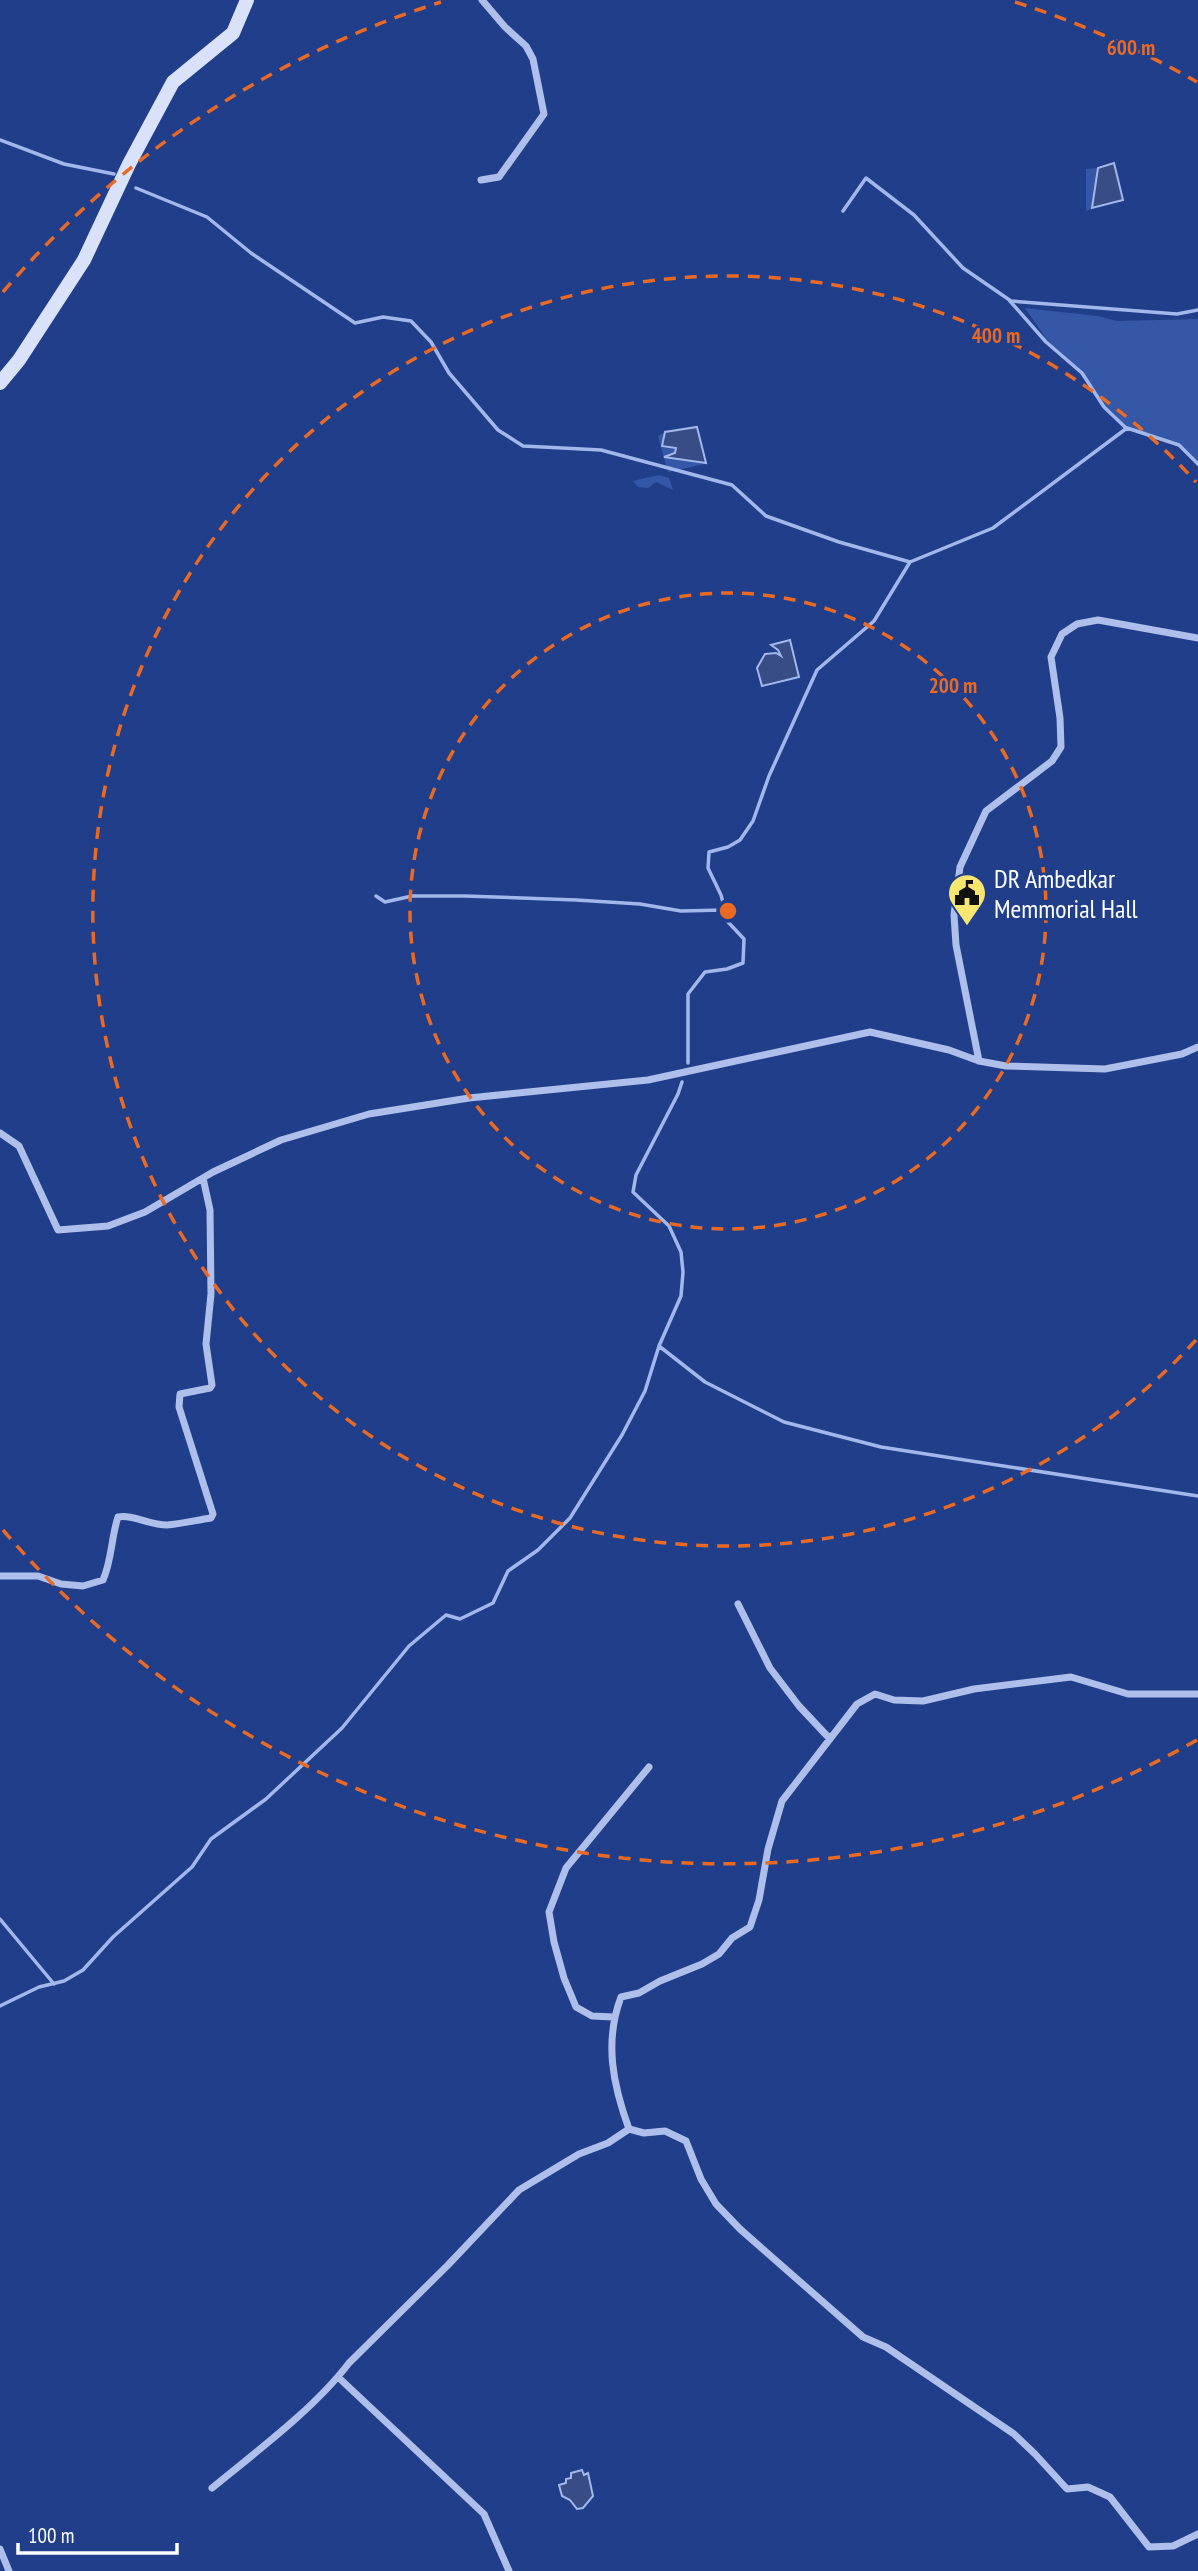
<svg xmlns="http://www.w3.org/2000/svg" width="1198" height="2571" font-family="'PT Sans Narrow',sans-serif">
	<rect width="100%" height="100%" fill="#213e8a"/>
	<path fill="#3557a7" d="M1098,168L1092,208L1086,211V169Z
		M1025,308L1097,316L1117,321L1198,319V464L1179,445L1127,428L1104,407L1082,373L1052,347Z
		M665,432L662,446L676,447L675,455L667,457L705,464L668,472L658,436Z
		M659,475L669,478L673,490L656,482L648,488L638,487L633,481Z"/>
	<path fill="#384c85" stroke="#a2b8ec" stroke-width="2" d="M1114,163L1123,200L1092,208L1098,168Z
		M697,427L706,463L664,457L675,453L676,448L662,446L665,432Z
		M790,640L799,677L762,686L757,668L765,654L776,653L781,656L778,650L771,645Z
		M582,2470L584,2475L588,2473L593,2496L583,2508L577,2509L570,2500L562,2496L559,2485L566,2483V2479L571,2478V2473Z"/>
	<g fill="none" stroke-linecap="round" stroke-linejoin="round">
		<path stroke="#a2b8ec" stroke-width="3.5" d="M0,140L64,164L114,174
			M136,188L207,217L251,253L355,323L383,317L411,321L431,342L449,373L498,430L523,446L601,450L732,485L766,516L839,542L910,562
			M843,211L866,178L914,215L963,268L1011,301L1177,314L1198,310
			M1009,300L1046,342L1082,373L1104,407L1126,428
			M376,896L385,902L412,896H465L576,900L640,904L681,911L724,910
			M688,1063V994L705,972L727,969L743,963L744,939L728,922L721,895L708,868L709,852L728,847L740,840L753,821L769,776L817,670L874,621L910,562L993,528L1127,428L1179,445L1198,464
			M659,1346L705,1382L784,1422L881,1447L1198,1496
			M0,1919L54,1984
			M0,2006L39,1987L64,1981L83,1970L113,1937L192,1867L211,1839L266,1799L342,1728L409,1646L446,1615L460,1619L493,1603L508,1571L538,1550L570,1518L622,1435L645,1391L659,1346L681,1296L683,1272L681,1252L669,1226L633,1192L636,1175L678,1094L682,1082"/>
		<path stroke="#aebfeb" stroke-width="7" d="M481,180L499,177L544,114L533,59L526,46L505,27L482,0
			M979,1061L956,945L954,915L960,867L986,811L1052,761L1061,747L1060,718L1051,657L1062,634L1077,624L1098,620L1198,638
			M0,1133L19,1146L58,1230L108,1226L145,1212L213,1172L281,1140L369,1114L469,1098L648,1080L870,1032L949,1050L979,1061L1006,1066L1105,1069L1182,1054L1198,1047
			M0,1576H38L61,1584L83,1586L103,1580C112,1560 111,1538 118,1517C132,1514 150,1525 167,1525C181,1524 197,1520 211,1518L213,1514L179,1407L180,1394L210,1388L212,1385L206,1344L211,1294L210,1210L203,1178
			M738,1604L770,1668L799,1706L830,1739
			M1198,1694H1128L1071,1677L974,1689L923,1701L894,1700L875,1694L857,1704L782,1801L768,1849L759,1900L750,1927L732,1938L719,1954L702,1964L660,1981L639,1993L621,1997C604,2042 613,2085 629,2129L644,2133L665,2131L686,2141L701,2179L716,2204L740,2229L863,2337L886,2347L1014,2434L1035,2454L1067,2489L1088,2487L1110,2497L1149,2547L1173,2546L1198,2534
			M613,2017L592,2016L576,2007L564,1978L554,1942L549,1912L566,1868L649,1767
			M338,2377L484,2514L509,2571
			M212,2488C257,2451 314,2409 349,2363L448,2265L519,2190L579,2154L608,2143L629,2129
			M0,2549L9,2571"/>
		<path stroke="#d9e2f8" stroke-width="14" d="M0,383L19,360L84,260L129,164L173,82L233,33L247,0"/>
	</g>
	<g fill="none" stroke="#ea6a24" stroke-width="3.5" stroke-dasharray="12 9">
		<circle cx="728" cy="911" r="318"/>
		<path d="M1196 1340A635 635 0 1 1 1196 482"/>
		<path d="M1197 1740A953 953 0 0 1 3 1530M3 292A953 953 0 0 1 441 2M1015 2A953 953 0 0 1 1197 82"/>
	</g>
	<defs>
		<symbol id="civic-pin" viewBox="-11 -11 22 30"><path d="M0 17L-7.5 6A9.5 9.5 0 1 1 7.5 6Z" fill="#f7e66f" stroke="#213e8a"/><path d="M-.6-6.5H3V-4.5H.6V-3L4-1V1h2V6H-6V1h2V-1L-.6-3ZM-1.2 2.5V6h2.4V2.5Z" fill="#111"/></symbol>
	</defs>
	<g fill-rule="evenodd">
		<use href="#civic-pin" x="945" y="871" width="44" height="60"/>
	</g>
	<g text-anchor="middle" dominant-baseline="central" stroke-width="5" stroke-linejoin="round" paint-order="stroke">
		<g font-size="26" fill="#fff" stroke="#213e8a" text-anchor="start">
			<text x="994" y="878">DR Ambedkar<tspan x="994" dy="30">Memmorial Hall</tspan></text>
		</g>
	</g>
	<circle cx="728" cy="911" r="10" fill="#ea6a24" stroke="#213e8a" stroke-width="3.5"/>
	<g font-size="21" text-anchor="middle" font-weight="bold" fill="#ea6a24" stroke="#213e8a" stroke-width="5" stroke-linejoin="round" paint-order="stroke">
		<text x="1131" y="55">600 m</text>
		<text x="996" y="343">400 m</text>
		<text x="953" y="693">200 m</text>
	</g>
	<path d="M18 2543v10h159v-10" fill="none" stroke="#ffffff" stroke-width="3.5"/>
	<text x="28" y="2543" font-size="21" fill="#ffffff" stroke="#213e8a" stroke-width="5" paint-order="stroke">100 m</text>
</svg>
